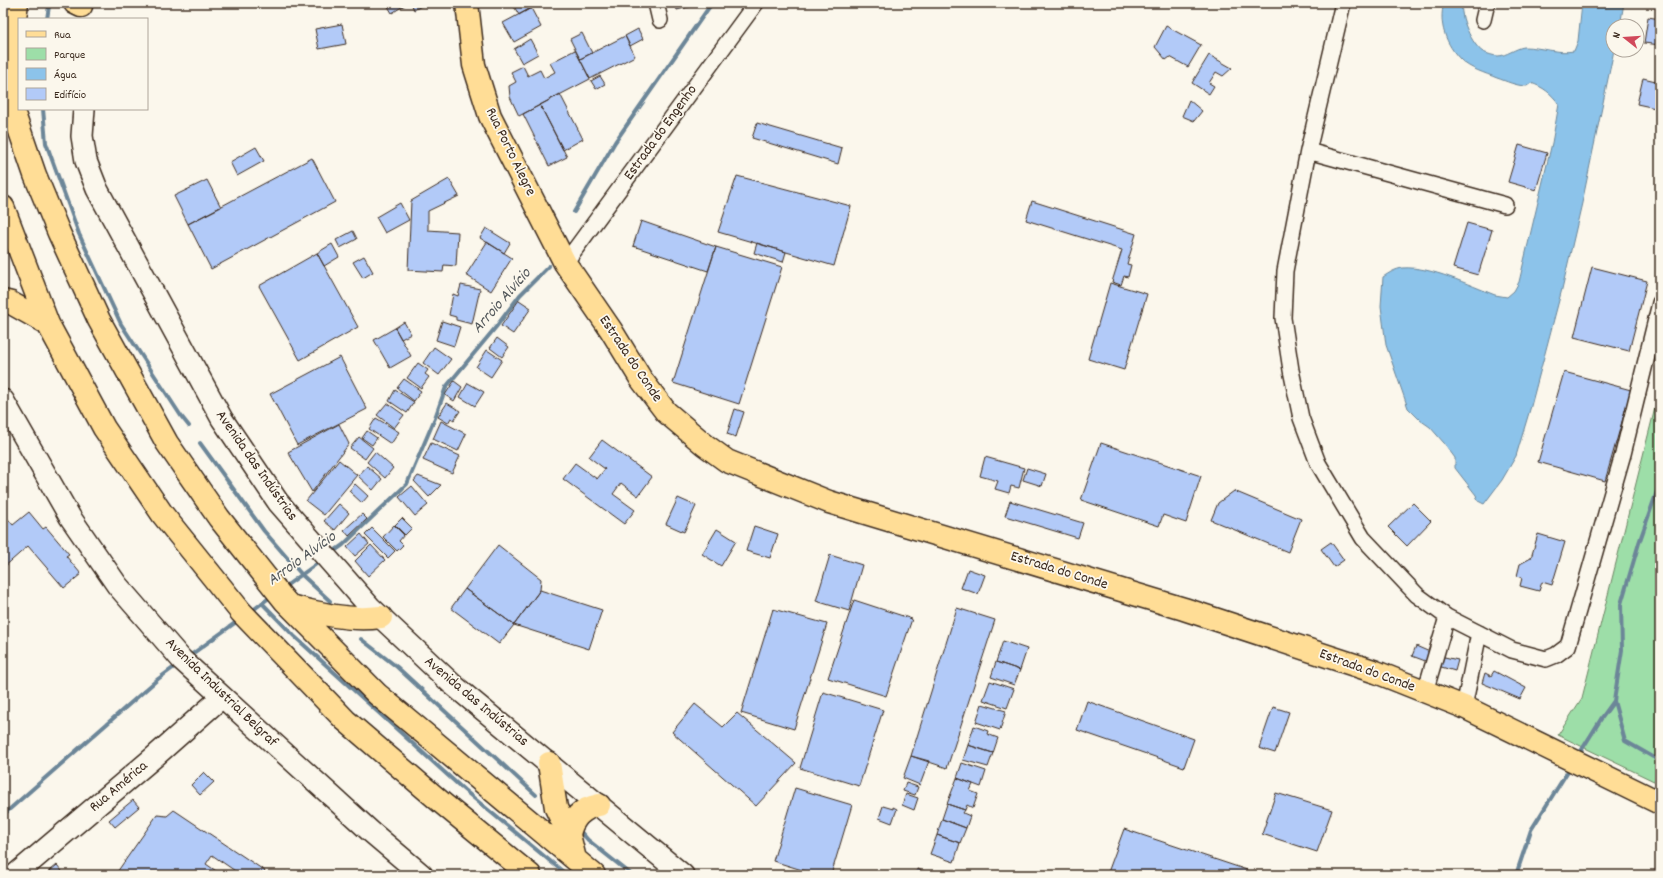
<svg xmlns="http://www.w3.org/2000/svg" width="1663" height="878" font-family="Dekko,sans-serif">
	<rect width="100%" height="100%" fill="#fbf7ec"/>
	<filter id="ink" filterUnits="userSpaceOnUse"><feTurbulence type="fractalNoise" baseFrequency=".025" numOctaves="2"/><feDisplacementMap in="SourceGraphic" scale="8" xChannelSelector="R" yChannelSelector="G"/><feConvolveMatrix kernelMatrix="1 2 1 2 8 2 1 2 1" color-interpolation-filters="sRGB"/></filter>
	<g filter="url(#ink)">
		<path fill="#9ddea8" stroke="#6c8463" d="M1660,388V784L1558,735L1582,698Z"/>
		<path fill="#8cc3ea" stroke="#6c8698" d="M1444,3H1462C1459,16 1472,45 1483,52C1488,54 1494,56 1498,56C1506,56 1516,48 1524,47C1541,47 1558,54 1574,51L1578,41L1582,3H1624L1620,26H1613V50H1614L1582,203L1562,289L1531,406L1516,456L1502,480L1484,504L1478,501L1476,495L1455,468V458L1444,443L1430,427L1420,420L1408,408L1386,345L1381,306L1383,277C1389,273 1395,269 1403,268C1430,266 1469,285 1495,295L1507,297L1514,291L1519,282L1552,143L1559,104C1551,93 1543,87 1531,83L1527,86C1516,86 1506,81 1497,78C1485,73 1470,69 1461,60C1446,45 1438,23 1444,3Z"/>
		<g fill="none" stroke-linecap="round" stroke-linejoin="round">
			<path stroke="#6c8698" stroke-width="4" d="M47,19L49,6
				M43,109L46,143L79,234L121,324L181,416L189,426
				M574,212L615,142L712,3
				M200,443L264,531L302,575L330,601
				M1660,483L1639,543L1621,604L1622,650L1614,701L1625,741L1660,761
				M330,554L343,545L407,484L435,418L446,387L496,327L520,295L549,266
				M283,588L322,560
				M262,603L294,636L464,790L567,875
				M249,613L273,595
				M361,639L397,667L536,795
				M188,657L239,620
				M1581,751L1601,719L1614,701
				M3,815L158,679L177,665
				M581,832L588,840L632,875
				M1516,875L1531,830L1568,771"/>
		</g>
		<path fill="#b2caf8" stroke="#3b2a1e" d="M386,3H408L392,13Z
			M411,3H427L414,10Z
			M512,3H540L519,15Z
			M675,3H696V5L677,10Z
			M531,8L541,27L514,42L503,23Z
			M1648,17L1660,19V45L1644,43Z
			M342,24L346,44L319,49L315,29Z
			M1166,26L1201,45L1188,67L1170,57L1166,60L1155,47Z
			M638,29L643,39L630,46L625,36Z
			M582,33L592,53L580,59L570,39Z
			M625,36L635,56L590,79L580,59Z
			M530,39L538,54L522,63L514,49Z
			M575,50L590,79L519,116L510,97L509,86L516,82L511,72L523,66L528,76L540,70L544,78L555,72L550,63Z
			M1209,55L1232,68L1223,76L1216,72L1209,83L1214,86L1209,94L1192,83Z
			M600,76L605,84L596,89L591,81Z
			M1643,78L1660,82V109L1637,104Z
			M560,94L583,139L563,150L540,105Z
			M1189,100L1202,111L1194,121L1182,116Z
			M540,105L567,157L549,166L523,114Z
			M757,123L842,148L838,164L752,138Z
			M1519,145L1547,153L1536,190L1508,182Z
			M256,147L264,161L237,176L230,162Z
			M312,158L335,202L211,269L188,224Z
			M737,176L851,206L834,266L718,232Z
			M449,179L459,196L428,211V230L458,232L456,266L444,265L443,272L408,270L411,201Z
			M207,180L221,207L188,224L174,196Z
			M1032,201L1136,234L1127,264L1131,265L1128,277L1124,276L1121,285L1112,282L1122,250L1026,220Z
			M400,203L409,220L385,233L376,217Z
			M641,221L716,247L708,271L633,246Z
			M1467,223L1492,230L1478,275L1453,268Z
			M486,228L510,243L504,253L480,238Z
			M353,231L357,239L340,248L336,240Z
			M487,242L512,258L491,291L466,275Z
			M757,243L786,252L783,262L754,253Z
			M332,244L339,257L324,266L317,253Z
			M716,247L782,267L739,404L673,383Z
			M317,253L358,327L300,360L259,286Z
			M364,256L373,272L363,278L353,262Z
			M1592,267L1647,281L1629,351L1574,337Z
			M1110,283L1147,294L1124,370L1088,359Z
			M461,285L480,289L472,324L456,320V317L449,315L453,294L458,296Z
			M519,300L531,308L513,334L501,326Z
			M442,321L460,327L454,346L436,340Z
			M404,322L411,334L401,339L395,328Z
			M395,328L411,356L390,368L374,340Z
			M497,338L509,347L502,357L490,348Z
			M434,347L451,359L439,375L423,363Z
			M487,350L502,360L491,377L476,367Z
			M340,357L367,409L297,445L270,394Z
			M418,363L428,370L425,374L429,377L421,388L407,378Z
			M1564,372L1631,390L1605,481L1538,462Z
			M404,379L421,391L414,401L397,388Z
			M454,381L462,387L454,401L445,395Z
			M468,383L484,392L475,406L460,397Z
			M395,390L414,402L407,413L389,401Z
			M387,403L404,415L394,428L377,415Z
			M447,403L460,411L454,420L451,418L448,423L438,417Z
			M735,409L744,412L736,437L727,434Z
			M376,418L399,432L391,444L369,429Z
			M441,421L466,434L458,451L433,439Z
			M339,424L349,444L312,492L288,452Z
			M367,431L377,438L372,445L362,438Z
			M359,437L373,448L365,459L350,448Z
			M602,440L652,477L638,496L621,483L613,494L635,510L624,524L563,479L575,463L597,479L605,469L589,457Z
			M431,443L460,456L452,473L423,460Z
			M1101,443L1201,476L1186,523L1163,515L1159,526L1081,500Z
			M375,452L393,468L385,478L367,462Z
			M985,457L1024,468L1019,488L1011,486L1009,493L995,489L998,481L980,476Z
			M339,460L357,475L324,515L306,501Z
			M367,466L382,479L373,490L358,476Z
			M1027,468L1046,474L1042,486L1023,480Z
			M418,476L441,485L429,497L414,481Z
			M355,484L368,496L362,503L349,491Z
			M412,486L428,505L415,516L399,497Z
			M1234,491L1301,519L1288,552L1211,520L1218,503Z
			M678,498L696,506L684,532L666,524Z
			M1010,501L1083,523L1078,538L1005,516Z
			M1413,503L1431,521L1407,546L1388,527Z
			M339,504L349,513L335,530L324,521Z
			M29,512L43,529L46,527L69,554L66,556L81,574L64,588L28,546L3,568V513L13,525Z
			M362,514L367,519L349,536L344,530Z
			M402,518L412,528L405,535L395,525Z
			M394,525L404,535L399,541L403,545L397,551L383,537Z
			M754,526L778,534L770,558L746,551Z
			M372,528L395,551L388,558L365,535Z
			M717,529L736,541L721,566L702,554Z
			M361,534L369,544L355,556L347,547Z
			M1538,534L1565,542L1552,585L1542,582L1539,591L1520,586L1522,578L1517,576L1520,564L1531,558Z
			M1331,542L1344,560L1334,567L1321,549Z
			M371,545L385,560L368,576L355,561Z
			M498,545L541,579L540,590L514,625L465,589Z
			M830,555L862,565L849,611L816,601Z
			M968,569L985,575L978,594L961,588Z
			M465,589L514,625L499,644L451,608Z
			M540,590L602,610L589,649L514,625Z
			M854,600L912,619L886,696L828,678Z
			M957,608L995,620L947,768L911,756Z
			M773,609L827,624L794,729L741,713Z
			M1003,641L1027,649L1020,670L996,662Z
			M1416,646L1432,653L1428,662L1412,656Z
			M1440,656L1458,660L1455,671L1438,666Z
			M996,662L1020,670L1014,685L991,677Z
			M1494,671L1526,688L1520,699L1482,683L1485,673L1491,676Z
			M990,681L1014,689L1007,708L983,700Z
			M823,692L883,710L859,786L800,768Z
			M1087,701L1194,739L1184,767L1077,730Z
			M695,704L723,727L737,713L796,763L756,806L672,732Z
			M982,704L1006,711L1000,730L976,722Z
			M1273,707L1289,712L1275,753L1259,748Z
			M974,726L988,731L987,734L998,738L993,753L968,745Z
			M968,745L993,753L988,767L963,760Z
			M911,756L929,761L920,785L903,778Z
			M962,763L986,771L981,787L957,778Z
			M204,772L214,782L200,795L191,785Z
			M957,778L973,784L970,791L978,794L973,808L967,805L965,810L947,804Z
			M906,783L918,787L915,795L903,791Z
			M795,788L852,805L831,875H818L773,861Z
			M1276,793L1332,810L1317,852L1262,834Z
			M906,794L918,798L914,810L902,805Z
			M133,800L139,807L115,827L109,820Z
			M947,804L965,810L963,813L970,816L966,828L942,819Z
			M883,806L893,809V807L897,809L892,823L879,818Z
			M174,810L265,871L262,875H241L212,855L206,864L222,875H115L157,815L167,816Z
			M942,819L966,828L960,843L937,835Z
			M1124,829L1247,870L1245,875H1107Z
			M937,835L960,843L954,862L930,854Z
			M57,865L62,871L57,875H45Z
			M917,869L936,875H915Z"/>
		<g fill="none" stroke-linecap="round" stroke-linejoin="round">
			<defs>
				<path id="minor" d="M656,3L660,20
					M1343,3L1308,151L1285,271L1283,318L1291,370L1301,418L1318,463L1363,538L1417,595L1447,617L1512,650L1546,659L1556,655L1568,646L1623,454L1660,303
					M1483,20L1487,3
					M1308,151L1505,205
					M565,263L756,3
					M1425,692L1447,617
					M1464,707L1479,633"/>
				<path id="secondary" d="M84,109L82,136L86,161L97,189L222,419L278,502L370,607L452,684L683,875
					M3,400L70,517L117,585L182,660L370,831L422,875
					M15,875L153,758L222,697"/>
				<path id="primary" d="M467,3L474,65L490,116L565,263L611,330L641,379L666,412L705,445L727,461L829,502L1184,609L1376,672L1464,707L1660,803"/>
				<path id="motorway" d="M75,3L81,6
					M3,82L35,175L59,233L99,320L167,443L219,518L285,601L377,694L594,875
					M11,100L14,25L17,3
					M3,207L48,324L104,428L163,515L241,612L345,720L442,803L530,875
					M3,301L11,303L48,324
					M290,606C321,614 349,621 381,617
					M549,763L556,808L569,835L575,859
					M569,835C572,818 582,808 599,805"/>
			</defs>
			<use href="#minor" stroke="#3b2a1e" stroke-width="18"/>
			<use href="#secondary" stroke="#3b2a1e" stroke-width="24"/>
			<use href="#primary" stroke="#3b2a1e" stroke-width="25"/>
			<use href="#motorway" stroke="#3b2a1e" stroke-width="25"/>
			<use href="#minor" stroke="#fbf7ec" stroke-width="15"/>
			<use href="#secondary" stroke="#fbf7ec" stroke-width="21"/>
			<use href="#primary" stroke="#ffdd96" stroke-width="22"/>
			<use href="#motorway" stroke="#ffdd96" stroke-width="22"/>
		</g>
	</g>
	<g text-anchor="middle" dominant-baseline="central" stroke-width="3.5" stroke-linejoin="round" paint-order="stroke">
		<g font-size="15" fill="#3b2a1e" stroke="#fbf7ec">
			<text transform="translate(661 133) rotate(-54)">Estrada do Engenho</text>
			<text transform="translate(510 152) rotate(64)">Rua Porto Alegre</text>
			<text transform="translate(630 359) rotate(56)">Estrada do Conde</text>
			<text transform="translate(256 466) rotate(55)">Avenida das Indústrias</text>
			<text transform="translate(1059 571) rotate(17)">Estrada do Conde</text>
			<text transform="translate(1367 671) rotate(20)">Estrada do Conde</text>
			<text transform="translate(221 693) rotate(44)">Avenida Industrial Belgraf</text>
			<text transform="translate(476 702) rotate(40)">Avenida das Indústrias</text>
			<text transform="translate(119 787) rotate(-40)">Rua América</text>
		</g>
		<g font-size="16" font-style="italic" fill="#53585b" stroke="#fbf7ec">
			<text transform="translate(502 301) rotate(-49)">Arroio Alvício</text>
			<text transform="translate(302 559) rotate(-36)">Arroio Alvício</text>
		</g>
	</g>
	<rect width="1663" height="878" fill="none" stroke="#fbf7ec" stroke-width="16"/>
	<rect x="8" y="8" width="1647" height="862" fill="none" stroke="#3b2a1e" stroke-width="1.5" filter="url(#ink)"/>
	<rect x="18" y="18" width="130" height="92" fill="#fbf7ec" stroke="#aea59a"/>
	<rect x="26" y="31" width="20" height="6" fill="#ffdd96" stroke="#aea59a"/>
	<text x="54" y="38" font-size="12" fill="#3b2a1e">Rua</text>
	<rect x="26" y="48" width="20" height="12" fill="#9ddea8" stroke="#aea59a"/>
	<text x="54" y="58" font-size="12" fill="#3b2a1e">Parque</text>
	<rect x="26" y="68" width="20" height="12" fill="#8cc3ea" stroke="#aea59a"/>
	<text x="54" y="78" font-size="12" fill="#3b2a1e">Água</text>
	<rect x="26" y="88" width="20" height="12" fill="#b2caf8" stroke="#aea59a"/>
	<text x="54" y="98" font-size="12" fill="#3b2a1e">Edifício</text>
	<g transform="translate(1625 38) rotate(287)"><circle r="19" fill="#fbf7ec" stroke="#aea59a"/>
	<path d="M0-3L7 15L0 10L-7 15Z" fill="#d1495b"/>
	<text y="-6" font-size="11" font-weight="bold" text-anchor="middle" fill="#3b2a1e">N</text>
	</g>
</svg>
